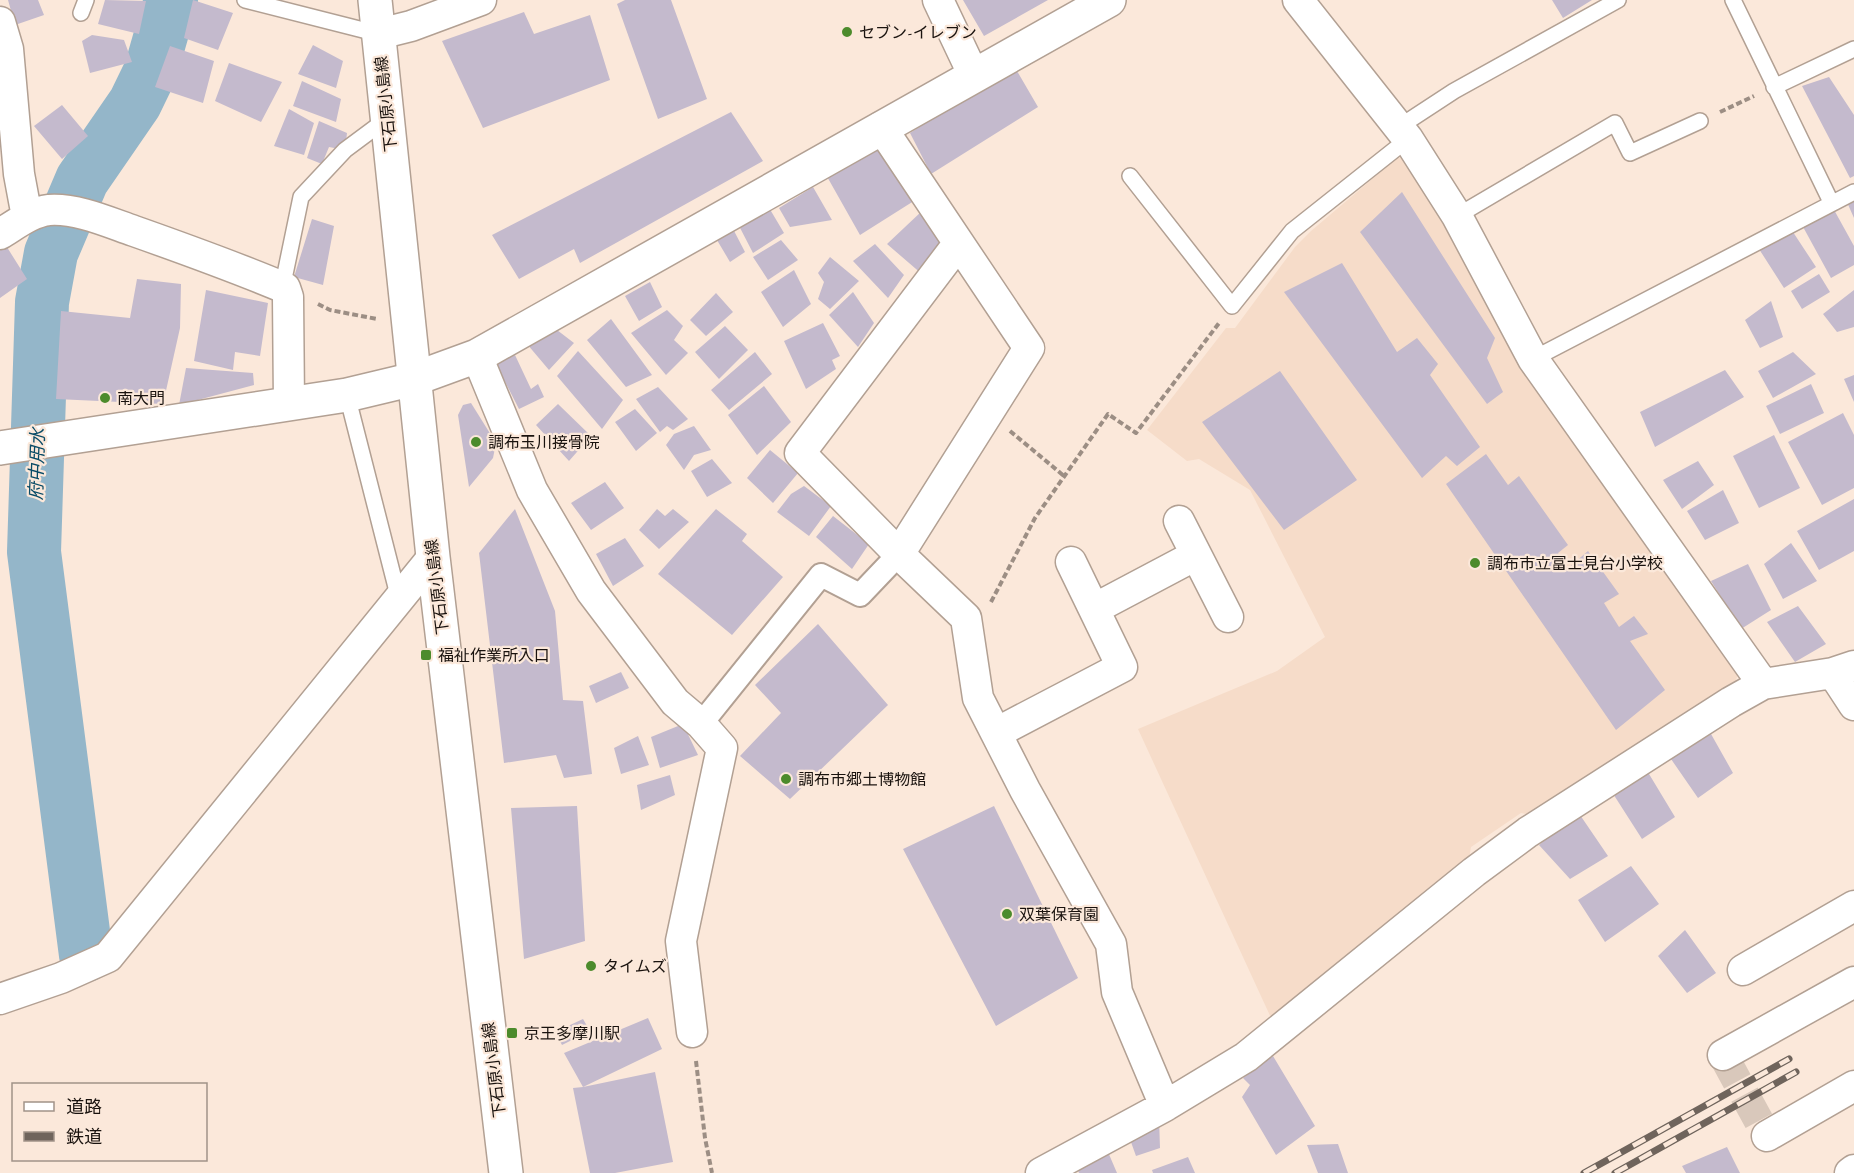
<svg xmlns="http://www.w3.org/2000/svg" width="1854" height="1173" font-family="'Crimson Pro','Noto Sans JP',serif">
	<rect width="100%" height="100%" fill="#fbe8da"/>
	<path fill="#f6dcc9" d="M1406,157L1534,382L1739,671L1732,692L1541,817L1521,813L1471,847L1468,865L1272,1020L1138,729L1277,671L1325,637L1250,490L1199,459L1187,461L1147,430L1226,328H1235L1295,247L1311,231L1397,158Z"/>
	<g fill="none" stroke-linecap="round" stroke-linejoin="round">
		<path stroke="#94b6c9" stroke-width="54" d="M86,955L34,552L42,302L51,253L82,180L135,103L151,70L171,0"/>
	</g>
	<path fill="#c4bacd" d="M8,0H38L44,15L15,25Z
		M105,0L146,1L139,34L98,24Z
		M193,0L233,13L218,50L184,38Z
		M625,0H671L707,99L658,119L617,4Z
		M963,0H1048L984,36Z
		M1552,0H1592L1563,18Z
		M524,12L534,34L590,15L610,80L483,128L442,41Z
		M92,35L124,40L132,62L90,73L82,41Z
		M313,45L343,61L336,88L298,74Z
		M170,46L214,61L203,103L155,87Z
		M229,63L282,82L261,122L215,101Z
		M1013,64L1038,107L931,174L910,133L933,118V109Z
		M1829,77L1854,115V176L1850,178L1802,86Z
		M302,81L341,99L336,122L293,106Z
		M62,105L88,136L62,159L34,126Z
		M289,109L314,123L304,155L274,146Z
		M731,112L763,161L580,263L574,249L519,279L492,235Z
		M319,121L347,133L345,150L329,147L322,164L307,158Z
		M879,138L917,199L860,235L825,173Z
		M813,187L832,220L790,227L779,208Z
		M1402,192L1495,338L1487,358L1503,392L1487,404L1360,232Z
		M1854,197V218L1846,200Z
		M768,206L784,233L753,253L737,222Z
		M1833,208L1854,246V265L1831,278L1802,225Z
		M922,211L943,236L923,275L887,244Z
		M312,219L334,226L323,285L294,277Z
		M732,227L745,252L730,262L714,235Z
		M1791,229L1816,267L1784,288L1759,249Z
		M781,240L798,260L768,280L753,257Z
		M5,244L27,279L0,298V248Z
		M875,244L904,275L888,298L853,261Z
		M830,257L859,281L830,309L818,299L824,282L818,273Z
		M1342,263L1397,352L1417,338L1438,364L1430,375L1480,447L1457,466L1446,456L1422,478L1284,292Z
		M794,270L811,304L783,327L761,292Z
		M1819,274L1830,292L1802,309L1791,291Z
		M137,279L181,284L180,328L163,404L56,399L61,311L130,318Z
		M650,282L662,307L639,321L625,296Z
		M206,290L268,303L260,356L235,352L233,370L194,361Z
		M1854,290V327L1837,332L1823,314Z
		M853,292L874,323L858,347L829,315Z
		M716,293L733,312L706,336L690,320Z
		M1771,301L1783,337L1760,348L1745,320Z
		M667,310L683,326L674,340L688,353L666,375L631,333Z
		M611,319L652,375L626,387L587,340Z
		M823,323L840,356L832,360L836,369L806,389L784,341Z
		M725,326L748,350L719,379L695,352Z
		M557,330L574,343L549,370L527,344Z
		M578,351L623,400L602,429L557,376Z
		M755,352L772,374L729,410L711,390Z
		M1793,352L1816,374L1773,398L1758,371Z
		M515,355L531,389L538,384L544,397L519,409L496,364Z
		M186,368L253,373L254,385L179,405Z
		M1725,370L1744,397L1655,447L1640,412Z
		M1280,371L1357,480L1284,530L1202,422Z
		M1854,375V402L1844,379Z
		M1811,384L1824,413L1780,434L1766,406Z
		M764,386L791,422L757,455L728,415Z
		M658,387L688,419L673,430L667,426L660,432L636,399Z
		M471,403L496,443L493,458L469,487L458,415L463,405Z
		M558,404L591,436L569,461L536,425Z
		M635,409L657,433L636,451L615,422Z
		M1843,413L1854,435V488L1822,505L1788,442Z
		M694,426L711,450L694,455L684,470L666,445L674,434Z
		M1774,435L1800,488L1759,508L1733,456Z
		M770,450L798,473L773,503L747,478Z
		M1486,454L1508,485L1519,476L1568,545L1558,553L1567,569L1588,551L1619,594L1604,603L1619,627L1634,616L1648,634L1630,641L1665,690L1616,730L1446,484Z
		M712,459L732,483L707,497L691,471Z
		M1698,461L1714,485L1682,509L1663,480Z
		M605,482L624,508L591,530L571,503Z
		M804,486L831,506L809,536L777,512L791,494Z
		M1723,490L1739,523L1705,540L1687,511Z
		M1854,499V551L1819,570L1797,531Z
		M515,509L555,611L563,700L583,701L592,774L564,778L556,755L504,763L479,553Z
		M657,509L665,516L673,509L689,522L659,549L639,530Z
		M716,509L747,534L742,541L783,577L732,635L658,574Z
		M833,516L869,544L852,569L816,537Z
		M625,538L644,566L613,586L596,554Z
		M1791,543L1817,581L1783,599L1764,564Z
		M1748,564L1771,610L1741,629L1711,581Z
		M1798,606L1826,644L1795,662L1767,622Z
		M818,624L888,705L790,799L740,756L781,713L755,685Z
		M621,672L629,688L596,703L589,686Z
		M683,724L698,755L660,768L651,737Z
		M1711,734L1733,773L1698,798L1671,759Z
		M638,736L649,765L621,774L614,748Z
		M1646,769L1675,817L1642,839L1610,789Z
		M670,775L675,795L641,810L637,785Z
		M577,806L585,941L524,959L511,808Z
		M994,806L1078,978L996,1026L903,849Z
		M1578,812L1608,856L1570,879L1539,845Z
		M1631,866L1659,904L1605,942L1578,900Z
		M1685,930L1716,973L1687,993L1658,956Z
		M648,1018L662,1049L583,1087L655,1072L673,1162L615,1173H590L573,1088L583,1087L564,1053Z
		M583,1019L590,1031L562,1045L555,1032Z
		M1273,1056L1315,1126L1276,1155L1242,1097L1250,1085L1243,1078Z
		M1159,1118L1160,1148L1136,1156L1127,1131Z
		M1338,1144L1348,1173H1318L1307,1145Z
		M1727,1147L1740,1173H1686L1682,1166Z
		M1108,1152L1117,1173H1079L1078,1170Z
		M1188,1157L1195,1173H1153L1152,1170Z"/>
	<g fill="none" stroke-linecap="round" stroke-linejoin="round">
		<path stroke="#d9c8bb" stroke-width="30" stroke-dasharray="30 15" stroke-linecap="butt" d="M1723,1055L1767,1136"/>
		<defs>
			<path id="service" d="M245,0L379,34
				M1733,0L1831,202
				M81,13L86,0
				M1774,87L1854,49
				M1399,127L1454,91L1618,0
				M1130,176L1232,306L1292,231L1408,139
				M1457,216L1615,123L1630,153L1700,121
				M285,288L284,279L301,197L345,150L388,118
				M1533,359L1854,192
				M347,395L399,599"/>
			<path id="pedestrian" d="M701,724L821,575L860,595L899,554"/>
			<path id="minor" d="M938,0L974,76
				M1298,0L1408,139L1457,216L1533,359L1763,684
				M0,22L8,49L19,174L27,217
				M379,34L411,26L481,0
				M881,127L1029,348L899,554
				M0,234C15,225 31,212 49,210C77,208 108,222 134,231C185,249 235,267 285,288L288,297L289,404
				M958,244L800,453L899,554L966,618L978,698L1025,790L1111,944L1117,992L1165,1106
				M477,356L532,490L591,591L675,702L701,724L722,748L681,941L692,1032
				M1179,521L1228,617
				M1094,609L1196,555
				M1833,673L1854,705
				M996,733L1122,667L1071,562
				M1743,970L1854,906
				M0,999L61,978L108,957L433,557
				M1723,1055L1854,982
				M1767,1136L1854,1086
				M1041,1173L1165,1106L1246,1057L1474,872L1528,832L1731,702L1763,684L1833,673L1854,666
				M1850,1173L1854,1170"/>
			<path id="tertiary" d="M0,448L347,395L414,379L477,356L1109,0"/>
			<path id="secondary" d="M375,0L433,557L506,1173"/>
		</defs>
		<use href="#service" stroke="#b2a093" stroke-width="18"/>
		<use href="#pedestrian" stroke="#b2a093" stroke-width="26"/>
		<use href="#minor" stroke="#b2a093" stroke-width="33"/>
		<use href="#tertiary" stroke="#b2a093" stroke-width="36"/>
		<use href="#secondary" stroke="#b2a093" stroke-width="36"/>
		<path stroke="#9c8e84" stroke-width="4" stroke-dasharray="6 3" stroke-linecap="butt" d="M1720,112L1754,96
			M318,304L330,310L377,319
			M1010,431L1064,476
			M991,602L1035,518L1108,414L1136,433L1219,323
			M696,1061L705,1138L712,1173"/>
		<use href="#service" stroke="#fff" stroke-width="15"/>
		<use href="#pedestrian" stroke="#fff" stroke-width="22"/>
		<use href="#minor" stroke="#fff" stroke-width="30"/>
		<use href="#tertiary" stroke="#fff" stroke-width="33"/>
		<use href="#secondary" stroke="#fff" stroke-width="33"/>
		<defs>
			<path id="rail" d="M1584,1173L1789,1059
				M1615,1173L1796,1072"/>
		</defs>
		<use href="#rail" stroke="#6f645c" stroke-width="7"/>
		<use href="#rail" stroke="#fbe8da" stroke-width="4.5" stroke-dasharray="14" stroke-linecap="butt"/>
	</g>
	<g fill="#4c8b2c" stroke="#fbe8da" stroke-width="2">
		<circle cx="847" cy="32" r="6"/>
		<circle cx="105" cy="398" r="6"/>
		<circle cx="476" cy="442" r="6"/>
		<circle cx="1475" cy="563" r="6"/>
		<rect x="420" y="649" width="12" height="12" rx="3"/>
		<circle cx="786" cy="779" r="6"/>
		<circle cx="1007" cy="914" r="6"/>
		<circle cx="591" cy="966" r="6"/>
		<rect x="506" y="1027" width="12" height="12" rx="3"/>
	</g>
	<g text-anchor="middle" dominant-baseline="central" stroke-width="4.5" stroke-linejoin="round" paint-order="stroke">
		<g font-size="16" fill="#19120e" stroke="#fbe8da" text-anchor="start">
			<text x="859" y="32">セブン-イレブン</text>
			<text x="117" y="398">南大門</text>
			<text x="488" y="442">調布玉川接骨院</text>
			<text x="1487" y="563">調布市立富士見台小学校</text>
			<text x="438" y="655">福祉作業所入口</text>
			<text x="798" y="779">調布市郷土博物館</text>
			<text x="1019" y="914">双葉保育園</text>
			<text x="603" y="966">タイムズ</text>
			<text x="524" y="1033">京王多摩川駅</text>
		</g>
		<g font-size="16" fill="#19120e" stroke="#fbe8da">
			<text transform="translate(386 104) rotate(-96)">下石原小島線</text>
			<text transform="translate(437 587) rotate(-97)">下石原小島線</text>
			<text transform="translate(494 1070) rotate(-97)">下石原小島線</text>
		</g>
		<g font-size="18" font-style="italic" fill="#084a66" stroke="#fbe8da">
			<text transform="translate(37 464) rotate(-88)">府中用水</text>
		</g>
	</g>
	<rect x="12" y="1083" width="195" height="78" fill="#fbe8da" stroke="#a19288" stroke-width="1.5"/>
	<rect x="24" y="1102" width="30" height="9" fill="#ffffff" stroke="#a19288" stroke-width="1.5"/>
	<text x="66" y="1113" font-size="18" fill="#19120e">道路</text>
	<rect x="24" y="1132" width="30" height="9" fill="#6f645c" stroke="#a19288" stroke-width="1.5"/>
	<text x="66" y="1143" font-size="18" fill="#19120e">鉄道</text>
</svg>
